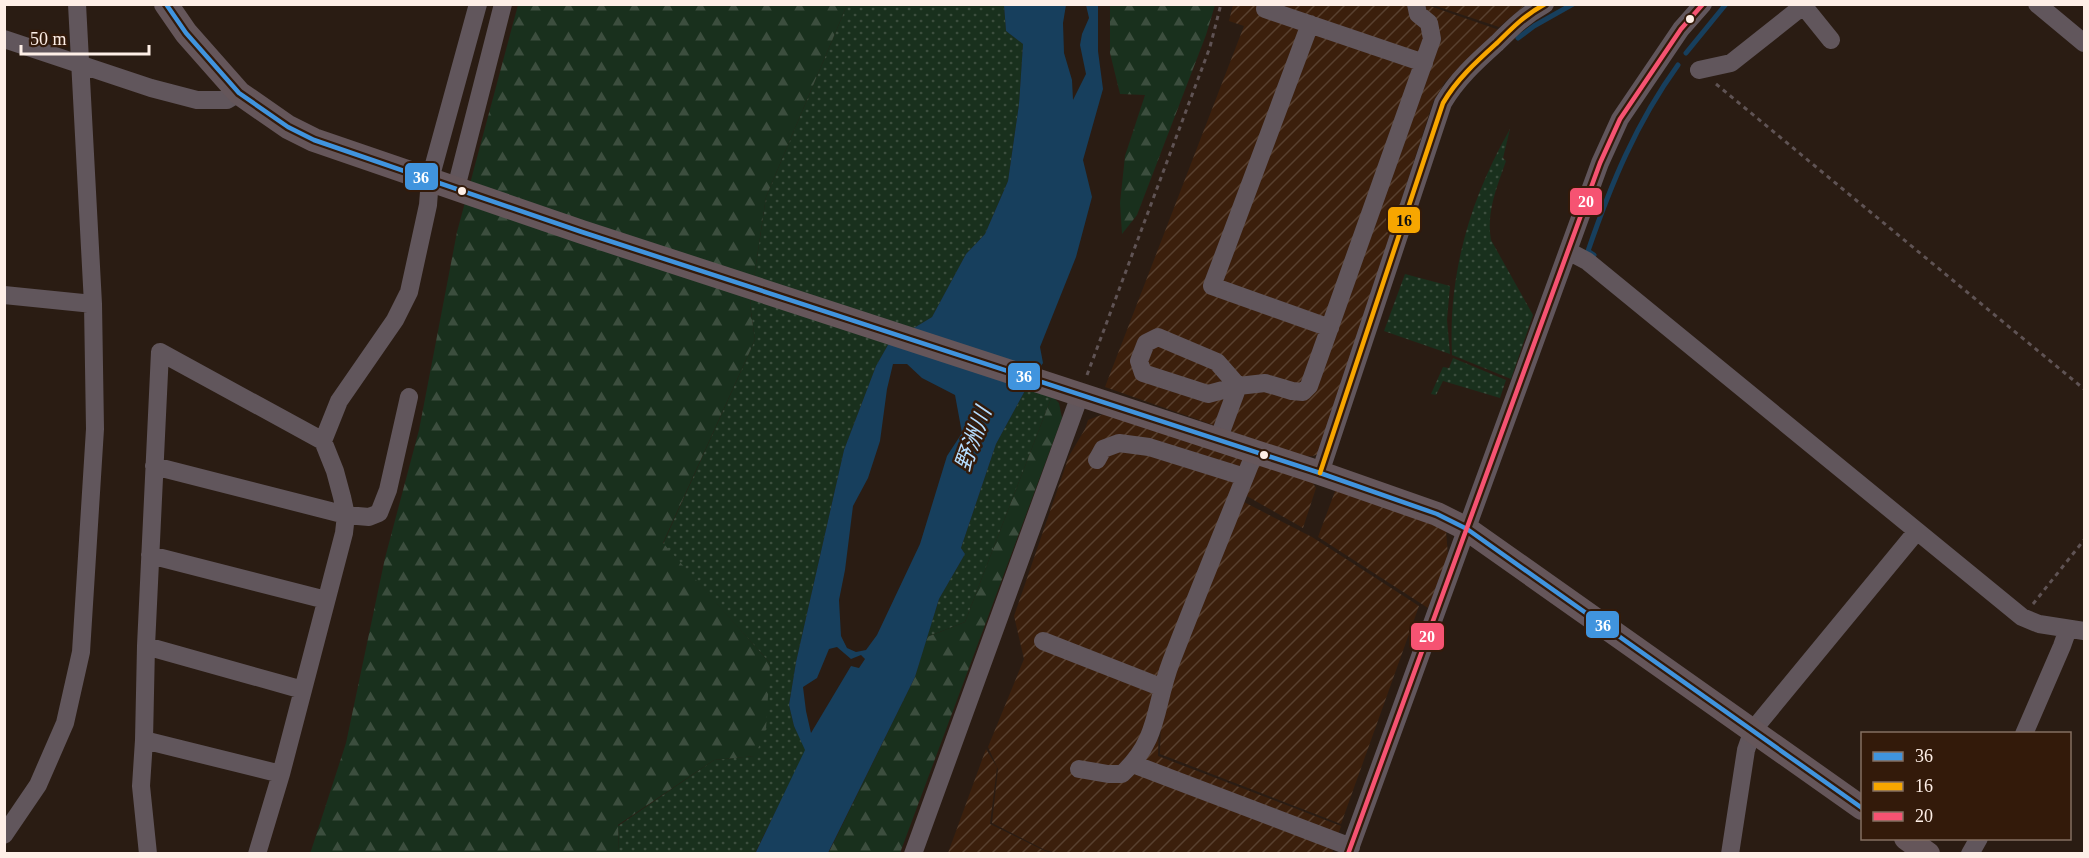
<svg xmlns="http://www.w3.org/2000/svg" width="2089" height="858" font-family="'Times New Roman','Noto Sans JP',serif">
	<defs>
		<pattern id="industrial-furrows" width="10" height="10" patternUnits="userSpaceOnUse" patternTransform="scale(1.5)"><rect width="10" height="10" fill="#3b1f0c"/><path d="M-1 1l2-2M0 10L10 0M9 11l2-2" fill="none" stroke="#58402f"/></pattern>
		<pattern id="grass-dots" width="8" height="8" patternUnits="userSpaceOnUse" patternTransform="scale(1.5)"><rect width="8" height="8" fill="#19301d"/><path d="M2 2h.1M6 6h.1" fill="none" stroke="#3c4e3e" stroke-width="1.8" stroke-linecap="round"/></pattern>
		<pattern id="forest-firs" width="22" height="20" patternUnits="userSpaceOnUse" patternTransform="scale(1.5)"><rect width="22" height="20" fill="#19301d"/><path d="M5 1l3.5 6h-7zM16 11l3.5 6h-7z" fill="#3c4e3e"/></pattern>
	</defs>
	<rect width="100%" height="100%" fill="#2a1c13"/>
	<path fill="url(#industrial-furrows)" d="M1233,5H1427L1499,30L1445,82L1433,102L1320,453L1313,456H1301L1105,387L1244,26L1229,21Z
		M1433,5L1525,4V5L1499,27Z
		M1109,412L1311,480L1316,488L1303,528L1245,495L1242,501L1312,537L1419,606L1341,824L1160,754L1161,716H1159L1158,756L1341,826L1332,853L1060,854L1045,850L992,823L998,769L988,747L1024,659L1014,616L1069,456L1085,429L1088,420Z
		M1337,486L1446,530L1448,556L1428,608L1318,537Z
		M986,749L997,767L990,824L1045,851L1053,853H948Z"/>
	<path fill="url(#grass-dots)" d="M847,5H1004L1006,31L1023,44L1019,104L1008,181L985,234L966,254L932,317L889,343L876,366L844,450L796,662L789,705L794,726L806,750L755,853H619L618,826L714,760L754,756L770,663L663,544L755,340L750,305L766,197Z
		M1510,129L1503,158L1506,161C1497,187 1486,212 1491,240L1533,315L1511,379L1452,355C1448,274 1470,199 1510,129Z
		M1405,274L1450,286L1447,320L1450,354L1384,331Z
		M1453,358L1506,380L1500,398L1443,381L1436,395L1431,394L1443,367L1449,368Z
		M1027,387L1052,396L965,622L927,637L939,599L965,554L961,548L996,444Z"/>
	<path fill="url(#forest-firs)" d="M518,5H847L766,197L750,305L755,340L663,543L770,663L766,729L755,756L714,760L618,825L619,853L310,854L346,743L385,558L419,430L457,232Z
		M1110,5H1215L1206,35L1137,215L1122,234L1120,203L1125,156L1145,95L1120,94L1110,53Z
		M1052,396L1059,403L1062,418L900,853L828,854L915,677L927,637L965,622Z"/>
	<path fill="#173f5d" fill-rule="evenodd" d="M1004,5H1066L1063,23L1064,53L1072,80L1073,100L1086,74L1080,45L1082,34L1089,18L1086,5H1098V51L1103,89L1083,160L1092,197L1076,257L1040,347L1043,363L1027,387L996,444L961,548L965,554L939,599L915,677L828,853L755,854L805,750L794,726L789,705L796,662L844,450L876,366L889,343L932,317L966,254L985,234L1008,181L1019,104L1023,44L1006,31ZM893,364H907L922,378L955,395L962,433L947,456L920,544L877,635L866,650L856,652L847,648L841,636L839,600L845,570L853,506L868,478L880,441L887,389ZM837,647L851,659L861,655L865,659L859,668L851,666L811,733L806,711L803,687L817,678L829,649Z"/>
	<g fill="none" stroke-linecap="round" stroke-linejoin="round">
		<path stroke="#173f5d" stroke-width="5" d="M1518,38L1534,26L1573,4
			M1686,53L1726,4
			M1594,255L1588,251C1611,184 1636,123 1678,65"/>
		<path stroke="#5f5354" stroke-width="3" stroke-dasharray="4.5 4.5" stroke-linecap="butt" d="M1716,84L2084,389
			M1087,375L1210,47L1221,4
			M2033,604L2084,540"/>
		<path stroke="#61565c" stroke-width="18" d="M1266,4L1265,9L1424,63
			M1802,4L1831,40
			M2037,4L2084,43
			M1310,24L1212,286L1330,328
			M4,39L151,88L197,100H227L239,93
			M1699,70L1731,63L1803,6
			M456,188L503,4
			M1568,251L1587,261L2022,617L2039,624L2084,631
			M4,295L93,304
			M1238,386L1217,362L1158,337L1146,343L1139,361L1143,373L1208,394L1238,386L1265,383L1292,391L1303,392L1309,386L1432,39L1429,23L1418,14L1416,4
			M1218,440L1238,386
			M323,441L339,401L395,320L409,292L428,205L430,179L478,4
			M1097,460L1103,449L1119,443L1149,447L1245,477
			M154,466L346,515L369,517L379,513L388,490L409,397
			M1320,473L1443,103C1457,79 1476,62 1497,43C1513,27 1525,15 1545,4
			M150,555L326,600
			M1043,641L1163,688
			M146,646L303,690
			M2024,734L2062,646L2068,629
			M144,740L281,774
			M1133,764L1351,847
			M1079,769L1108,774H1122C1160,739 1154,706 1171,662C1198,592 1227,522 1255,452
			M4,835L38,785L65,723L81,652L95,429L93,304L77,4
			M148,854L141,786L144,740L146,646L160,352L323,441L335,471L342,497L346,515L344,533L281,774L257,854
			M913,854L1080,395
			M1348,854L1600,163L1620,119L1681,29L1703,4
			M1730,854L1746,750L1753,730L1917,531
			M1970,854L1979,838"/>
		<path stroke="#65565a" stroke-width="24" d="M166,4L186,33L239,93L288,127L314,140L582,232L1320,473L1437,514L1467,529L1862,808
			M1906,838L1928,854"/>
		<defs>
			<path id="bus-1" d="M166,4L186,33L239,93L288,127L314,140L582,232L1320,473L1437,514L1467,529L1862,808"/>
			<path id="bus-2" d="M1320,473L1443,103C1457,79 1476,62 1497,43C1513,27 1525,15 1545,4"/>
			<path id="bus-3" d="M1348,854L1600,163L1620,119L1681,29L1703,4"/>
		</defs>
		<use href="#bus-1" stroke="#331a0a" stroke-width="9"/>
		<use href="#bus-2" stroke="#331a0a" stroke-width="9"/>
		<use href="#bus-3" stroke="#331a0a" stroke-width="9"/>
		<use href="#bus-1" stroke="#4094de" stroke-width="4.5"/>
		<use href="#bus-2" stroke="#f7a600" stroke-width="4.5"/>
		<use href="#bus-3" stroke="#f65372" stroke-width="4.5"/>
	</g>
	<g fill="#feefe7" stroke="#331a0a" stroke-width="2">
		<circle cx="1690" cy="19" r="5"/>
		<circle cx="462" cy="191" r="5"/>
		<circle cx="1264" cy="455" r="5"/>
	</g>
	<g text-anchor="middle" dominant-baseline="central" stroke-width="5" stroke-linejoin="round" paint-order="stroke">
		<g font-size="22" font-style="italic" fill="#b4dcfe" stroke="#331a0a">
			<text transform="translate(973 439) rotate(-70)">野洲川</text>
		</g>
	</g>
	<g stroke="#331a0a" stroke-width="2">
		<rect x="404" y="162" width="35" height="29" rx="6" fill="#4094de"/>
		<rect x="1569" y="187" width="34" height="29" rx="6" fill="#f65372"/>
		<rect x="1387" y="206" width="34" height="28" rx="6" fill="#f7a600"/>
		<rect x="1007" y="362" width="34" height="29" rx="6" fill="#4094de"/>
		<rect x="1585" y="610" width="35" height="29" rx="6" fill="#4094de"/>
		<rect x="1410" y="622" width="35" height="29" rx="6" fill="#f65372"/>
	</g>
	<g font-size="16" text-anchor="middle" font-weight="bold" fill="#fff">
		<text x="421" y="183">36</text>
		<text x="1586" y="207">20</text>
		<text x="1024" y="382">36</text>
		<text x="1603" y="631">36</text>
		<text x="1427" y="642">20</text>
	</g>
	<g font-size="16" text-anchor="middle" font-weight="bold" fill="#111">
		<text x="1404" y="226">16</text>
	</g>
	<rect width="2089" height="858" fill="none" stroke="#feefe7" stroke-width="12"/>
	<rect x="1861" y="732" width="210" height="108" fill="#331a0a" stroke="#846f62" stroke-width="1.5"/>
	<rect x="1873" y="752" width="30" height="9" fill="#4094de" stroke="#846f62" stroke-width="1.5"/>
	<text x="1915" y="762" font-size="18" fill="#feefe7">36</text>
	<rect x="1873" y="782" width="30" height="9" fill="#f7a600" stroke="#846f62" stroke-width="1.5"/>
	<text x="1915" y="792" font-size="18" fill="#feefe7">16</text>
	<rect x="1873" y="812" width="30" height="9" fill="#f65372" stroke="#846f62" stroke-width="1.5"/>
	<text x="1915" y="822" font-size="18" fill="#feefe7">20</text>
	<path d="M21 45v9h128v-9" fill="none" stroke="#feefe7" stroke-width="3"/>
	<text x="30" y="45" font-size="18" fill="#feefe7" stroke="#331a0a" stroke-width="4.5" paint-order="stroke">50 m</text>
</svg>
